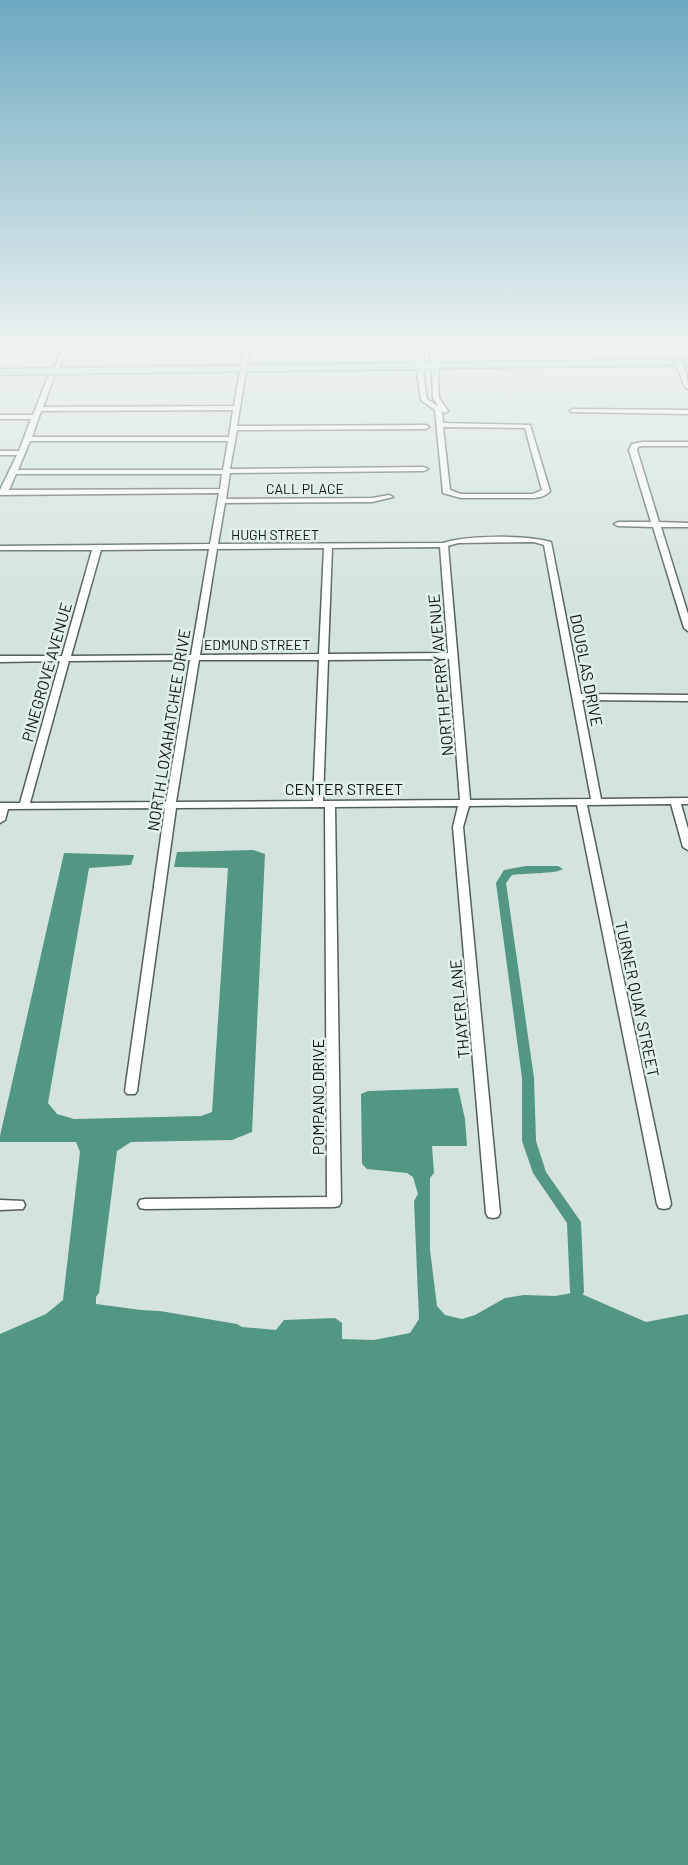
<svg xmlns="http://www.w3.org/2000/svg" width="688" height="1865" font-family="Barlow,sans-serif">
	<rect width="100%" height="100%" fill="#d4e3dd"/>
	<path fill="#529783" d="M253,850L265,854L252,1132L232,1140L131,1142L117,1151L99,1293L96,1297V1304L141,1310L160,1311L237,1324L242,1327L276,1330L284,1320L335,1318L342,1323V1339L374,1340L410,1333L419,1319L414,1201L418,1194L413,1177L407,1173L367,1169L362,1164L361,1094L368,1091L458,1088L465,1119L467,1146H432L434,1173L430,1178V1250L437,1306L445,1315L462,1319L475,1315L505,1298L524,1295L555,1296L577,1292L646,1322L688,1314V1865H0V1334L46,1314L63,1300L80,1152L76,1142H0V1136L64,853L134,855L131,865L89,868L48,1103L57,1114L74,1119L201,1116L212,1112L228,868L174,867L177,852Z"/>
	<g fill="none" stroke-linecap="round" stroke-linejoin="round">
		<path fill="#529783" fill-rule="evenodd" d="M526,866H558L563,869C558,874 523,873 512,875L506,883L534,1078L536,1141L546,1172L581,1222L584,1292L582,1296L577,1298L572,1296L570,1292L567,1223L533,1173L522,1141V1078L496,883L504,870Z"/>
		<defs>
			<path id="minor" d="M62,347H68L58,371L53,372Z
				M244,347H250L237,426L426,425L429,427L426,429L237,430L230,469L424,467L428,469L424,471L230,473L226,499L372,498L389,495L393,497L372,502L225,503L218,544L443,543C468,535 526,535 551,542L581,694L688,695V701L582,700L601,799L688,798V804H681L688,829V850L683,847L671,804L587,805L671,1204L669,1208L664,1209L659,1208L657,1204L577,805L469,806L463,827L500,1213L498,1217L493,1218L488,1217L486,1213L453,827L458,806L335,807L341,1202L339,1206L334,1207L145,1209L140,1208L138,1204L140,1200L145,1199L327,1197L325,807L176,808L137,1091L135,1094H127L125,1091L165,808L8,809L5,820L0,823V803H20L60,661L0,662V656H62L92,550H0V546L210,544L219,493L0,495V490L17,455H0V451H19L31,419H0V415H33L48,377L51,375L54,377L43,407L234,406ZM233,410L229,437H32L41,411ZM30,441H228L223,470H18ZM16,474H222L220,489L9,490ZM534,542L544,545L591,799L470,800L448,546L458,543ZM440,547L448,653L328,654L332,548ZM324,548L319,654L200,655L217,549ZM209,549L191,655L71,656L101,550ZM449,659L460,800L323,801L328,660ZM190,660L166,802L30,803L69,661ZM199,660H319L313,801L176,802Z
				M678,360C686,366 688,379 688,389L685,387L675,362Z
				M420,370L423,372L427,399L439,407L433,398L432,372L435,370L438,372L439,398L448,411L445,413L442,411L443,423L530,425L550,491C545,497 540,497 533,498H461L443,493L435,410L421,400L417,372ZM443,427L525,428L542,490L533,494H461L450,490Z
				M573,409L688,410V414L571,412L570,411Z
				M642,442H688V446H642L638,447L637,450L659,522L688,523V527H661L688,614V631L684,628L653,527L618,526L614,524L618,522H651L629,450L632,444Z
				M0,1200L23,1201L25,1205L23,1209L0,1210Z"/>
			<path id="major" d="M415,347H423L424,363H430V347H438L439,363L688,359V365L439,368V372L435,375L432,374L431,368H424V372L420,375L417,374L416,369L0,375V369L415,363Z"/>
		</defs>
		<use href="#minor" stroke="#525f5a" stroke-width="3"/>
		<use href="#major" stroke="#5d9684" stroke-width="3"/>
		<use href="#minor" fill="#fff" fill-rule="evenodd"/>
		<use href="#major" fill="#b7eada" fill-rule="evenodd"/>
	</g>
	<linearGradient id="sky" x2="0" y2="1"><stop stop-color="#6ca8c0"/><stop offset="0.57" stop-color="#ecf2f0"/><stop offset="1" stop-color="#ecf2f0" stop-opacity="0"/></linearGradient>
	<rect width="688" height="608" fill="url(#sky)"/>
	<g text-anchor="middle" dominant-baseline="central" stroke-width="5" stroke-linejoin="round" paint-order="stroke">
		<g font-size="14" fill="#0f1412" stroke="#e1f0eb">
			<text x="305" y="488">CALL PLACE</text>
			<text x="275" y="534">HUGH STREET</text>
			<text x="257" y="644">EDMUND STREET</text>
		</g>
		<g font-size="16" fill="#0f1412" stroke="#e1f0eb">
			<text transform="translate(587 670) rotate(79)">DOUGLAS DRIVE</text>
			<text transform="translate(46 672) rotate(-74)">PINEGROVE AVENUE</text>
			<text transform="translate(440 675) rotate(-95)">NORTH PERRY AVENUE</text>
			<text transform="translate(168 730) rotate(-81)">NORTH LOXAHATCHEE DRIVE</text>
			<text x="344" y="788">CENTER STREET</text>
			<text transform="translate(638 999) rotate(78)">TURNER QUAY STREET</text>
			<text transform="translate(459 1009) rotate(-95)">THAYER LANE</text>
			<text transform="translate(317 1097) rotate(-90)">POMPANO DRIVE</text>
		</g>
	</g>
</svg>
